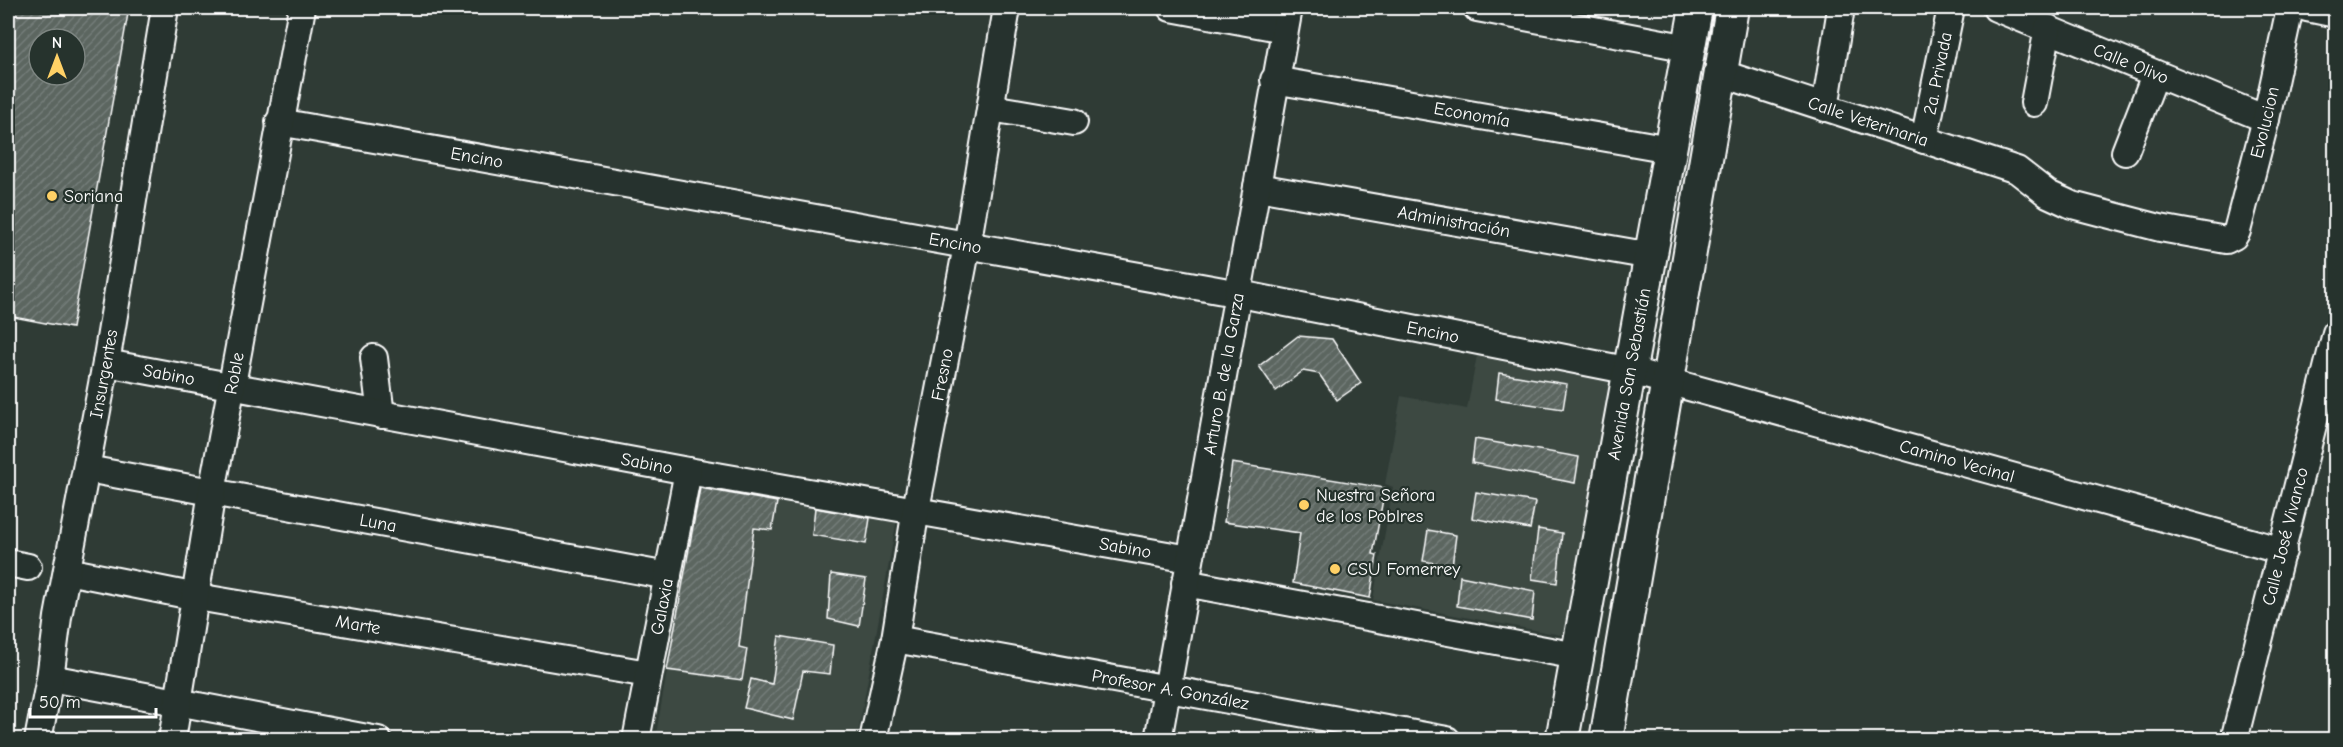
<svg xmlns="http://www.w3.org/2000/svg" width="2343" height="747" font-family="'Comic Neue',sans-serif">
	<defs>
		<pattern id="building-hatch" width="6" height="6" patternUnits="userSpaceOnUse" patternTransform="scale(1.5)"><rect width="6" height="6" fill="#5b6661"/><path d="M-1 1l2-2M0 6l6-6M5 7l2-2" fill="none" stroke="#747d79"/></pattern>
	</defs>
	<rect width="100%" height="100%" fill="#2f3b35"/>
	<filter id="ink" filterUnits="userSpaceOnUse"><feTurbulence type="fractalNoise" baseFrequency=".0167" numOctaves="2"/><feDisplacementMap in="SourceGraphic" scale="12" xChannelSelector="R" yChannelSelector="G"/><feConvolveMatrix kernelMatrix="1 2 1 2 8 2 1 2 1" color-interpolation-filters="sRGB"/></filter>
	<g filter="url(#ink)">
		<path fill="#3c4842" d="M1477,355L1611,376L1566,636L1373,600L1393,487L1385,484L1401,396L1467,409Z
			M699,487L897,519L857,739L655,740Z"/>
		<path fill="url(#building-hatch)" stroke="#fff" stroke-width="1.5" fill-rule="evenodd" d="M8,8H129L72,328L8,316ZM39,39H75V75H39Z
			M1298,336L1332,339L1361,383L1337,400L1319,374L1303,371L1276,391L1259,366Z
			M1499,373L1567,384L1563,409L1496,399Z
			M1475,439L1579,457L1575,483L1472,463Z
			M1232,463L1385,488L1373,554L1377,555L1370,598L1293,583L1300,533L1224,522Z
			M700,488L777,502L772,530L754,528L739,647L747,649L742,680L667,670Z
			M1476,492L1535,502L1530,529L1472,518Z
			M815,508L870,518L866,544L812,535Z
			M1538,529L1562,533L1557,583L1532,579Z
			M1428,530L1456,535L1452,566L1423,561Z
			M831,574L866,579L859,626L828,619Z
			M1460,576L1535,591L1532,620L1457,606Z
			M779,636L833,645L830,674L803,671L793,720L744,708L751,679L772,684Z"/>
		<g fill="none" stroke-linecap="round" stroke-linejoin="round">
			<defs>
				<g id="minor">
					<path d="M1171,8L1284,29"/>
					<path d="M1477,8L1689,48"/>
					<path id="s1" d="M1996,8L2266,119"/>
					<path d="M2307,8L2336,14"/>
					<path id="s2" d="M1720,73L2017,170L2048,194L2072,205L2160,228L2226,240L2234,236L2237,231L2266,119L2290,8"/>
					<path id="s3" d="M1274,80L1670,149"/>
					<path d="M2034,103L2048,28"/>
					<path d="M991,108L1074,122"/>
					<path d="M1825,108L1841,8"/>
					<path id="s4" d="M279,122L1240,294L1631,371L2283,551"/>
					<path id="s5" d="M1924,140L1951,8"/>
					<path d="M2125,152L2155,75"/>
					<path id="s6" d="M1257,187L1651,256"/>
					<path d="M374,358L381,415"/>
					<path id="s7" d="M106,363L688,471L1190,559"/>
					<path id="s8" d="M87,469L668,576"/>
					<path d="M8,563L28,567"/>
					<path id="s9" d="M67,571L197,597L648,674"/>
					<path d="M1185,583L1577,656"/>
					<path id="s10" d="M895,639L1447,740"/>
					<path d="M50,678L378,740"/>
					<path id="s11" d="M38,740L50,678L58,617L106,363L165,8"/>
					<path id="s12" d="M172,740L212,492L302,8"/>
					<path id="s13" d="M636,740L688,471"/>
					<path id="s14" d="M873,740L895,639L916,509L967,246L1007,8"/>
					<path id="s15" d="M1158,740L1289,8"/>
					<path id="s16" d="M2234,740L2336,333"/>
				</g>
				<g id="major">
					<path id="s17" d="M1562,740L1696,8"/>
					<path d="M1606,740L1732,8"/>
				</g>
			</defs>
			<use href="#minor" stroke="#fff" stroke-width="30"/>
			<use href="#major" stroke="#fff" stroke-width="36"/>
			<use href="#minor" stroke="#26332d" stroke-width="26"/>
			<use href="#major" stroke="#26332d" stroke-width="32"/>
		</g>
	</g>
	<g fill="#ffd166" stroke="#26332d" stroke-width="2">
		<circle cx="52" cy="196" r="6"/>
		<circle cx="1304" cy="505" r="6"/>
		<circle cx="1335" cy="569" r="6"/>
	</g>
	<g text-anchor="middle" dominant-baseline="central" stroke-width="4.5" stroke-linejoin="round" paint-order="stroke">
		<g font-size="18" fill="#fff" stroke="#26332d">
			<text stroke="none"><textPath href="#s1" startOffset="146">Calle Olivo</textPath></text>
			<text stroke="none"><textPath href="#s5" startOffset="68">2a. Privada</textPath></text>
			<text stroke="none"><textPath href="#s3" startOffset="201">Economía</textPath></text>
			<text stroke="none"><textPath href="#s2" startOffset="156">Calle Veterinaria</textPath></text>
			<text stroke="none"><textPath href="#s2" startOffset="663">Evolucion</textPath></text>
			<text stroke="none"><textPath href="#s4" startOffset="201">Encino</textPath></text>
			<text stroke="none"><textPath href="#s6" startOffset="200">Administración</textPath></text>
			<text stroke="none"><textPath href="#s4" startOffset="687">Encino</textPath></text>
			<text stroke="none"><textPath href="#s4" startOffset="1173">Encino</textPath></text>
			<text stroke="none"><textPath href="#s12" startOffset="372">Roble</textPath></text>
			<text stroke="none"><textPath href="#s11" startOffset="372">Insurgentes</textPath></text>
			<text stroke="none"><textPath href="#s14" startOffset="372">Fresno</textPath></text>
			<text stroke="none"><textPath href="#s15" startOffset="372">Arturo B. de la Garza</textPath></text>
			<text stroke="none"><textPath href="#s17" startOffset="372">Avenida San Sebastián</textPath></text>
			<text stroke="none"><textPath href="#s7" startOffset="64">Sabino</textPath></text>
			<text stroke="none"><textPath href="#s4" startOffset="1713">Camino Vecinal</textPath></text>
			<text stroke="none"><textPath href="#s7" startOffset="550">Sabino</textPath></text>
			<text stroke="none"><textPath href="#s8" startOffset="296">Luna</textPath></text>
			<text stroke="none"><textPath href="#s16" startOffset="210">Calle José Vivanco</textPath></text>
			<text stroke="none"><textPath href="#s7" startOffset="1036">Sabino</textPath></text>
			<text stroke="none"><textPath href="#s13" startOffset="136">Galaxia</textPath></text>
			<text stroke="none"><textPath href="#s9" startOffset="296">Marte</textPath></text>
			<text stroke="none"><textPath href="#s10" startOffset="280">Profesor A. González</textPath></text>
		</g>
		<g font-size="18" fill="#fff" stroke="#26332d" text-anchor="start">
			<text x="64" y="196">Soriana</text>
			<text x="1316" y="495">Nuestra Señora<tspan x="1316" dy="21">de los Poblres</tspan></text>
			<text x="1347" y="569">CSU Fomerrey</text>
		</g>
	</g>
	<rect width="2343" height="747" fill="none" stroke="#26332d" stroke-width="30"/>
	<rect x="15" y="15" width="2313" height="717" fill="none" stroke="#fff" stroke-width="2" filter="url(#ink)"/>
	<g transform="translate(57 57)"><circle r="28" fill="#26332d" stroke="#7d8581" stroke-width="1.5"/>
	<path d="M0-4.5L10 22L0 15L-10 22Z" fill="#ffd166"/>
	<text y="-9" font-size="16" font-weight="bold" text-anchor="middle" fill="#ffffff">N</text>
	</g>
	<path d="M30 708v9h126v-9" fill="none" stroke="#ffffff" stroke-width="3"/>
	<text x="39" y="708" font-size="18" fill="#ffffff" stroke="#26332d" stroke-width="4.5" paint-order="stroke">50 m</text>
</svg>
